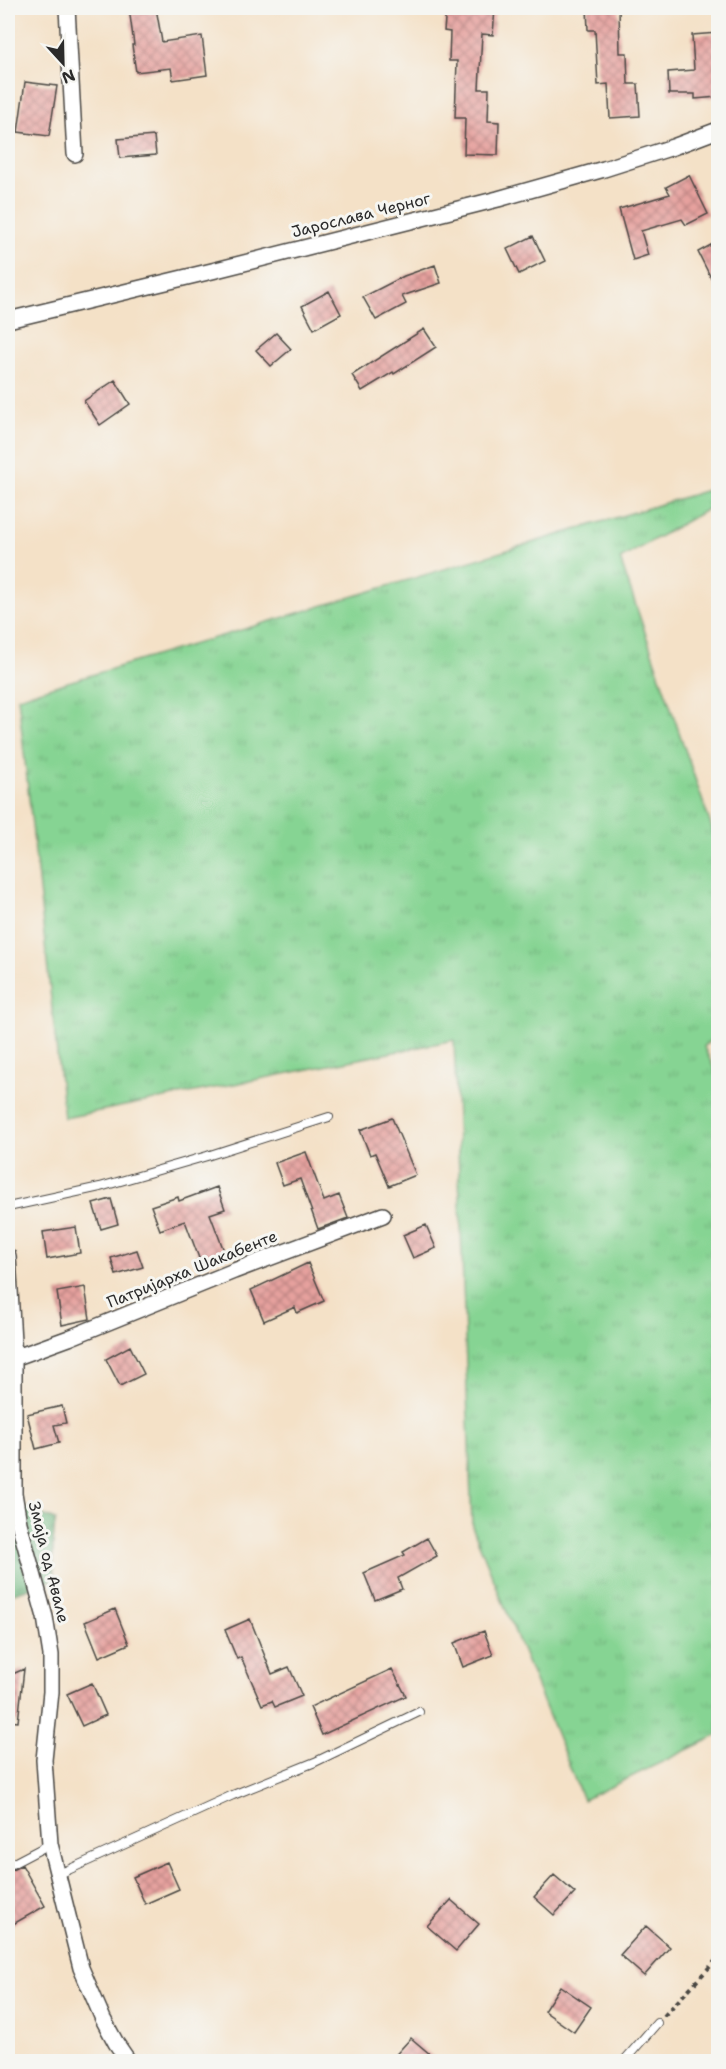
<svg xmlns="http://www.w3.org/2000/svg" width="726" height="2069" font-family="'Shantell Sans',sans-serif">
	<defs>
		<pattern id="grass-tufts" width="24" height="20" patternUnits="userSpaceOnUse" patternTransform="scale(1.5)"><rect width="24" height="20" fill="#86d493"/><path d="M3 7l-1-3M5 7V3M7 7l1-3M15 17l-1-3M17 17v-4M19 17l1-3" fill="none" stroke="#74b67f"/></pattern>
		<pattern id="forest-crowns" width="20" height="18" patternUnits="userSpaceOnUse" patternTransform="scale(1.5)"><rect width="20" height="18" fill="#6cb67d"/><path d="M2 6a3 3 0 1 1 6 0M12 15a3 3 0 1 1 6 0" fill="none" stroke="#599467"/></pattern>
		<pattern id="building-cross-hatch" width="8" height="8" patternUnits="userSpaceOnUse" patternTransform="scale(1.5)"><rect width="8" height="8" fill="#e6a19e"/><path d="M0 0l8 8M0 8l8-8" fill="none" stroke="#bb8381"/></pattern>
	</defs>
	<rect width="100%" height="100%" fill="#f6f6f2"/>
	<filter id="ink" filterUnits="userSpaceOnUse"><feTurbulence type="fractalNoise" baseFrequency=".0167" numOctaves="2"/><feDisplacementMap in="SourceGraphic" scale="12" xChannelSelector="R" yChannelSelector="G"/><feConvolveMatrix kernelMatrix="1 2 1 2 8 2 1 2 1" color-interpolation-filters="sRGB"/></filter>
	<filter id="wash" filterUnits="userSpaceOnUse"><feTurbulence type="fractalNoise" baseFrequency=".008" numOctaves="4" result="noise"/><feDisplacementMap in="SourceGraphic" scale="24" xChannelSelector="R" yChannelSelector="G"/><feGaussianBlur stdDeviation="1.35" result="paint"/><feColorMatrix in="noise" values="0 0 0 0 0 0 0 0 0 0 0 0 0 0 0 0 0 1.4 0 .05"/><feComposite in="paint" operator="in"/></filter>
	<g filter="url(#wash)">
		<rect width="100%" height="100%" fill="#f4e1c7"/>
		<path fill="url(#grass-tufts)" stroke="#58805f" stroke-width="1.5" d="M718,487V503L620,559L718,846V1032L704,1047L718,1077V1735L583,1800L472,1526L454,1040L64,1118L18,697Z"/>
		<path fill="url(#forest-crowns)" stroke="#4c7054" stroke-width="1.5" d="M8,1505L23,1507L55,1520L53,1546L54,1580L8,1595Z"/>
		<g id="blocks">
			<path fill="url(#building-cross-hatch)" d="M129,8H156L162,42L202,36L207,75L173,80L171,68L136,72L132,45H134Z
				M446,8H495L493,35L482,34L479,89H489L488,121L499,122L498,155L464,154L465,118H455L457,61H449L450,32L444,31Z
				M587,8H619L620,53H627L628,84H638L640,116L610,118L608,84L598,85L595,30H588Z
				M718,33V97L695,99V94H669L668,72L694,70L692,35Z
				M25,82L57,86L49,136L18,132Z
				M154,136L156,155L120,158L118,139Z
				M689,175L708,214L686,225L682,219L641,231L648,255L633,260L619,209L670,194L666,187Z
				M533,236L545,261L519,274L507,249Z
				M718,241V292L698,252Z
				M435,265L441,283L402,296L406,304L376,320L363,297L404,276Z
				M329,291L341,314L314,329L302,306Z
				M424,329L436,347L394,374L393,372L362,391L352,375Z
				M276,333L291,349L271,366L256,350Z
				M115,380L130,404L100,425L84,401Z
				M392,1118L416,1175L389,1186L375,1153L370,1155L360,1130Z
				M306,1152L324,1201L339,1195L348,1218L318,1229L300,1179L283,1185L275,1163Z
				M217,1187L225,1209L210,1214L226,1256L202,1266L185,1221L160,1230L151,1206L178,1197L179,1201Z
				M111,1199L118,1224L101,1229L93,1204Z
				M426,1225L436,1248L413,1258L403,1235Z
				M76,1227L80,1253L47,1259L43,1232Z
				M137,1250L143,1267L116,1275L111,1258Z
				M308,1263L324,1301L297,1313L295,1307L264,1321L251,1290Z
				M85,1287L90,1319L62,1325L57,1292Z
				M130,1346L144,1374L120,1386L106,1359Z
				M62,1406L66,1423L54,1425L59,1443L36,1449L27,1414Z
				M427,1538L437,1556L398,1578L402,1589L375,1600L364,1573L405,1555L403,1552Z
				M115,1609L129,1644L99,1657L85,1622Z
				M250,1619L272,1674L289,1667L302,1696L275,1707L272,1701L262,1705L241,1657L237,1659L225,1630Z
				M484,1631L493,1655L463,1667L454,1643Z
				M24,1669L18,1722L8,1721V1676Z
				M392,1669L406,1696L322,1735L310,1707Z
				M92,1683L106,1715L82,1726L67,1694Z
				M167,1862L179,1889L145,1904L133,1877Z
				M22,1865L45,1906L8,1927V1872Z
				M554,1875L575,1893L554,1915L534,1897Z
				M451,1900L479,1924L456,1951L427,1926Z
				M646,1926L670,1947L644,1976L620,1955Z
				M560,1986L591,2007L574,2032L544,2011Z
				M411,2038L438,2061H390Z"/>
		</g>
	</g>
	<g filter="url(#ink)">
		<use href="#blocks" fill-opacity="0" stroke="#494642" stroke-width="1.5"/>
		<g fill="none" stroke-linecap="round" stroke-linejoin="round">
			<defs>
				<path id="service" d="M8,1207L100,1187L207,1156L329,1117
					M8,1866L50,1844
					M57,1875L233,1795L315,1762L419,1712
					M623,2062L657,2023"/>
				<path id="minor" d="M67,8L75,154
					M8,320L212,271L498,199L604,169L673,147L718,130
					M8,1256L14,1358V1493L19,1523L45,1617L51,1655V1692L44,1760L50,1844L81,1968L103,2019L116,2043L129,2062
					M14,1358L69,1338L234,1271L383,1215"/>
			</defs>
			<use href="#service" stroke="#494642" stroke-width="10"/>
			<use href="#minor" stroke="#494642" stroke-width="18"/>
			<path stroke="#494642" stroke-width="4" stroke-dasharray="4.5 4.5" stroke-linecap="butt" d="M664,2016L718,1958"/>
			<use href="#service" stroke="#fff" stroke-width="8"/>
			<use href="#minor" stroke="#fff" stroke-width="15"/>
		</g>
	</g>
	<g text-anchor="middle" dominant-baseline="central" stroke-width="6" stroke-linejoin="round" paint-order="stroke">
		<g font-size="16" fill="#2b2b2b" stroke="#f6f6f2">
			<text transform="translate(361 215) rotate(-14)">Јарослава Черног</text>
			<text transform="translate(192 1269) rotate(-22)">Патријарха Шакабенте</text>
			<text transform="translate(49 1562) rotate(76)">Змаја од Авале</text>
		</g>
	</g>
	<rect width="726" height="2069" fill="none" stroke="#f6f6f2" stroke-width="30"/>
	<g transform="translate(63 63) rotate(158)" stroke="#f6f6f2" stroke-width="4.5" paint-order="stroke">
	<path d="M0-4.5L10 22L0 15L-10 22Z" fill="#2b2b2b"/>
	<text y="-9" font-size="16" font-weight="bold" text-anchor="middle" fill="#2b2b2b">N</text>
	</g>
</svg>
